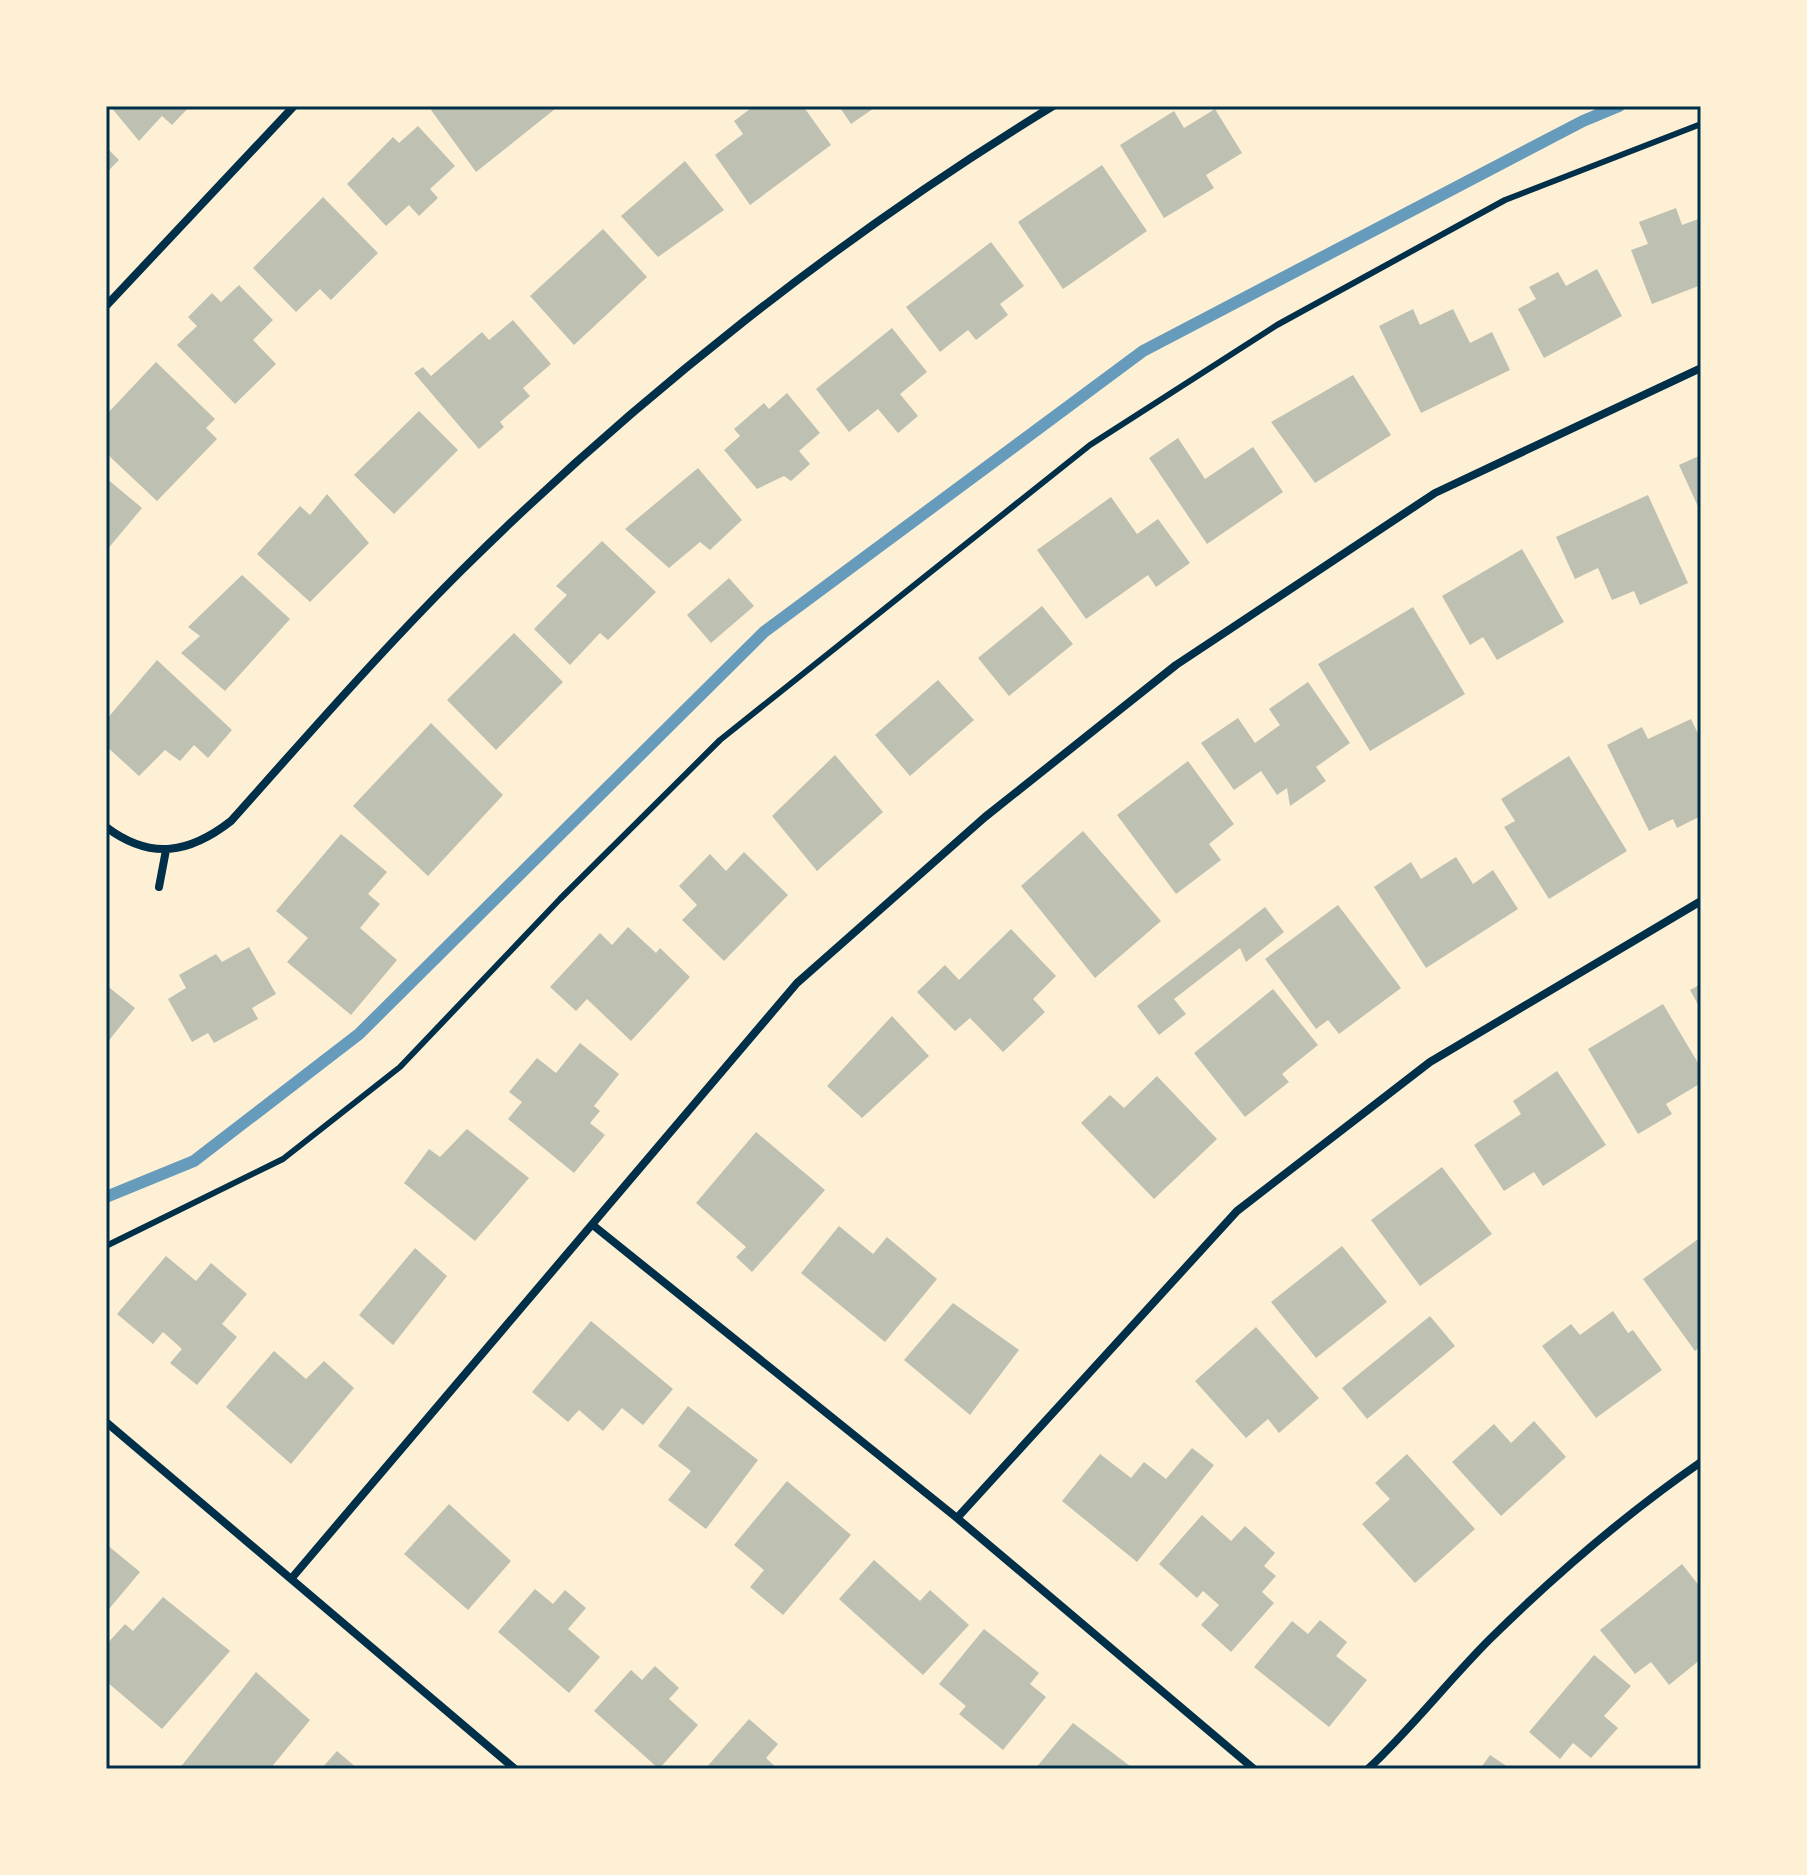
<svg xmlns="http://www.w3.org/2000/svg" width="1807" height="1875" font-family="'Space Grotesk',sans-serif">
	<rect width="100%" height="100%" fill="#fdf0d5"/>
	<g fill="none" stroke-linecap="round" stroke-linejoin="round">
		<path stroke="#669bbc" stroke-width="12" d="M106,1197L194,1161L359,1034L764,632L1143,351L1583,121L1619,106"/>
	</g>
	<path fill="#bec0b2" d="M110,106H190L172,125L162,116L139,141Z
		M436,106H553L555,109L476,172L431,110Z
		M754,106H803L831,145L750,205L715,155L743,134L734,121Z
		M839,106H877L851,124Z
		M1215,109L1242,153L1206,175L1214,188L1164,218L1120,145L1174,111L1184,128Z
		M418,126L455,166L430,189L438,198L419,216L409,205L386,226L347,184L393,137L399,143Z
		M106,147L119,160L106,173Z
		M685,161L724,210L658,257L621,216Z
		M1102,165L1147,231L1063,289L1018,222Z
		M323,197L378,253L331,300L320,289L296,312L253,268Z
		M1676,208L1682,225L1701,218V285L1652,304L1631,250L1648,244L1639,222Z
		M603,229L647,277L574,345L530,296Z
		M991,242L1024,286L1000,304L1008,315L976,340L968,330L940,352L906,307Z
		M1597,269L1622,316L1544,358L1518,309L1536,299L1529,287L1558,272L1566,286Z
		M239,285L273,320L253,340L276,364L235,404L177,345L197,326L188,317L212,293L221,302Z
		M1413,309L1420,325L1453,309L1470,343L1492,332L1510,370L1421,413L1379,326Z
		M513,320L551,364L523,388L530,396L500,422L504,427L479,449L414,373L423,367L431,376L482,332L489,340Z
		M892,328L927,372L900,394L918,416L898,433L878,409L849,432L816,389Z
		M156,362L215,419L206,428L217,439L157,501L106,453V415Z
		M1353,375L1391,435L1315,483L1271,422Z
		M787,393L820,433L799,451L810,464L791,481L784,476L757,489L724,450L740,436L734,429L764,403L769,409Z
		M419,411L458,450L394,514L354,475Z
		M1178,438L1205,479L1253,447L1283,492L1207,544L1149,458Z
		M1701,455V513L1679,465Z
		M698,468L742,520L710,550L700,542L669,568L625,529Z
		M106,478L142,508L106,551Z
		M327,494L369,543L310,602L257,554L300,506L310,515Z
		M1648,495L1688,583L1640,605L1634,591L1612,600L1598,568L1575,579L1556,537Z
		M1111,497L1137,534L1158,519L1190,563L1156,587L1148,575L1086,619L1037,550Z
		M602,541L656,592L608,640L600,633L570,665L534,629L567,595L556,586Z
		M1522,549L1564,622L1497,660L1483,637L1470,645L1442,596Z
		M242,575L290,619L225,691L181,653L200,636L188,627Z
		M729,578L754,606L711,643L687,615Z
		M1042,606L1073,644L1009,696L978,658Z
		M1413,607L1465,694L1370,751L1318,664Z
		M514,633L563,682L496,750L447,700Z
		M157,660L232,730L208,758L194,745L180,761L165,750L139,776L106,746V720Z
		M938,680L974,720L910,776L875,735Z
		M1308,682L1350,743L1316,767L1326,781L1290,806L1287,788L1277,795L1261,771L1234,790L1201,743L1238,718L1255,743L1280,725L1269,709Z
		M1691,719L1701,740V816L1677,828L1673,819L1649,831L1607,745L1642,727L1648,739Z
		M431,723L503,795L428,876L353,806Z
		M835,755L883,812L817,871L772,816Z
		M1569,756L1627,851L1549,899L1504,827L1515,821L1501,799Z
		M1188,761L1234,824L1209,844L1221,860L1176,894L1117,815Z
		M1083,831L1161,921L1095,978L1021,886Z
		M341,834L387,872L368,894L380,904L360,928L397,960L351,1015L287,962L308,938L276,911Z
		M744,852L788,895L724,961L682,920L697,905L679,886L710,854L726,871Z
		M1456,857L1473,884L1493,870L1518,909L1426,968L1374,887L1411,862L1421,879Z
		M1338,905L1401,988L1339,1034L1328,1020L1316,1029L1265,959Z
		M1265,907L1284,932L1246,962L1240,948L1174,999L1186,1014L1159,1035L1137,1006Z
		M628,927L656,953L660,948L690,977L631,1041L587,999L576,1011L550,987L600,933L612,945Z
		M1011,929L1056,976L1033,999L1045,1012L1003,1052L970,1018L955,1031L917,992L945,965L959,980Z
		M249,947L276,994L252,1008L258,1019L214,1043L208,1033L192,1042L168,999L186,988L179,975L216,954L222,962Z
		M1701,984V1010L1690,990Z
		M106,985L135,1008L106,1044Z
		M1273,989L1318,1045L1282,1074L1289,1082L1245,1117L1194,1053Z
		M1663,1004L1701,1068V1083L1666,1104L1672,1114L1638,1134L1588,1049Z
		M892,1016L929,1056L862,1118L827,1086Z
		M580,1043L619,1074L594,1106L600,1111L590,1123L605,1135L574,1173L508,1119L522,1102L509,1092L537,1058L556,1073Z
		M1557,1071L1606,1145L1543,1186L1534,1172L1504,1191L1474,1145L1521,1114L1513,1101Z
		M1157,1076L1217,1139L1154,1199L1081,1123L1110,1095L1124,1108Z
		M467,1129L529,1178L475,1241L404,1183L429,1149L440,1157Z
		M756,1132L825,1190L752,1272L736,1257L746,1247L696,1203Z
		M1442,1167L1492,1234L1420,1286L1371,1220Z
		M839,1226L873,1254L887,1237L937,1279L885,1342L801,1273Z
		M1701,1237V1346L1695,1351L1643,1279Z
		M1342,1246L1387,1302L1316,1358L1271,1302Z
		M415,1248L447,1276L393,1345L359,1315Z
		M166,1256L196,1281L211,1263L247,1294L222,1324L237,1337L197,1385L170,1363L182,1349L163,1332L153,1344L117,1314Z
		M953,1303L1019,1350L970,1415L904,1360Z
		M1613,1311L1628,1333L1633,1330L1662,1370L1596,1418L1542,1346L1571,1324L1580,1335Z
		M1430,1316L1455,1346L1367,1419L1342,1388Z
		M591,1321L673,1389L643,1425L622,1408L603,1431L579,1410L568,1422L532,1392Z
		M1256,1327L1319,1398L1279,1433L1268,1419L1246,1438L1195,1381Z
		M274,1351L306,1379L324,1361L354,1388L291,1464L226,1407Z
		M688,1406L758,1460L706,1529L668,1500L691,1471L658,1446Z
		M1534,1421L1566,1457L1501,1516L1452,1462L1494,1424L1511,1443Z
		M1192,1448L1214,1465L1137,1562L1062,1501L1100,1454L1131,1478L1144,1462L1166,1479Z
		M1407,1454L1475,1529L1415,1583L1362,1524L1390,1499L1375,1483Z
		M787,1481L851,1535L783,1615L750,1587L764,1570L734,1545Z
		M449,1504L511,1561L468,1610L404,1554Z
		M1202,1515L1231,1541L1245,1526L1275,1553L1264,1566L1276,1576L1262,1592L1274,1603L1231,1652L1201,1625L1219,1605L1203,1591L1197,1598L1159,1564Z
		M106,1544L140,1572L109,1609L106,1608Z
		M874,1560L920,1601L930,1590L969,1625L923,1675L839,1599Z
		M1682,1564L1701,1588V1659L1669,1685L1651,1662L1635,1674L1600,1630Z
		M535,1589L553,1604L565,1590L586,1608L568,1629L600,1657L569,1693L498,1632Z
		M163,1597L230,1651L162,1729L106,1681V1645L125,1624L133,1631Z
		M1320,1620L1347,1642L1336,1656L1367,1680L1329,1727L1254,1667L1292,1621L1308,1634Z
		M984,1629L1039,1673L1030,1684L1046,1697L1003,1750L959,1714L966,1706L939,1684Z
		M1594,1655L1631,1686L1604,1716L1618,1728L1591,1758L1573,1743L1560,1759L1529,1732Z
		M655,1666L679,1688L669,1699L698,1725L659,1769L594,1711L631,1670L642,1680Z
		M256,1672L310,1720L270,1769H179Z
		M749,1719L778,1744L766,1758L778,1769H705Z
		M1073,1723L1134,1769H1035Z
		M337,1751L358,1769H321Z
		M1490,1755L1511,1769H1480Z"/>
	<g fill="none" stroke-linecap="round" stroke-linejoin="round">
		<path stroke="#003049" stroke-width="6" d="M106,1246L283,1159L400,1067L560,899L720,740L1090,445L1277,325L1505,200L1701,124
			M1700,1769L1701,1768"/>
		<path stroke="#003049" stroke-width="8" d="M106,306L294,106
			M106,827C151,861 190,853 231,821C306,737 380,652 460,572C635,398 843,234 1053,106
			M159,887L166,850
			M594,1226L957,1518L1254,1769
			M106,1422L515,1769
			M957,1518L1237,1211L1430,1062L1701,901
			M291,1579L797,983L985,817L1176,665L1435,493L1701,368
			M1368,1769C1411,1729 1448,1681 1490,1639C1555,1575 1626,1514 1701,1462"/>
	</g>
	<rect width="1807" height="1875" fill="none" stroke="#fdf0d5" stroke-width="216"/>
	<rect x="108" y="108" width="1591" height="1659" fill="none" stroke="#003049" stroke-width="3"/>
</svg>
